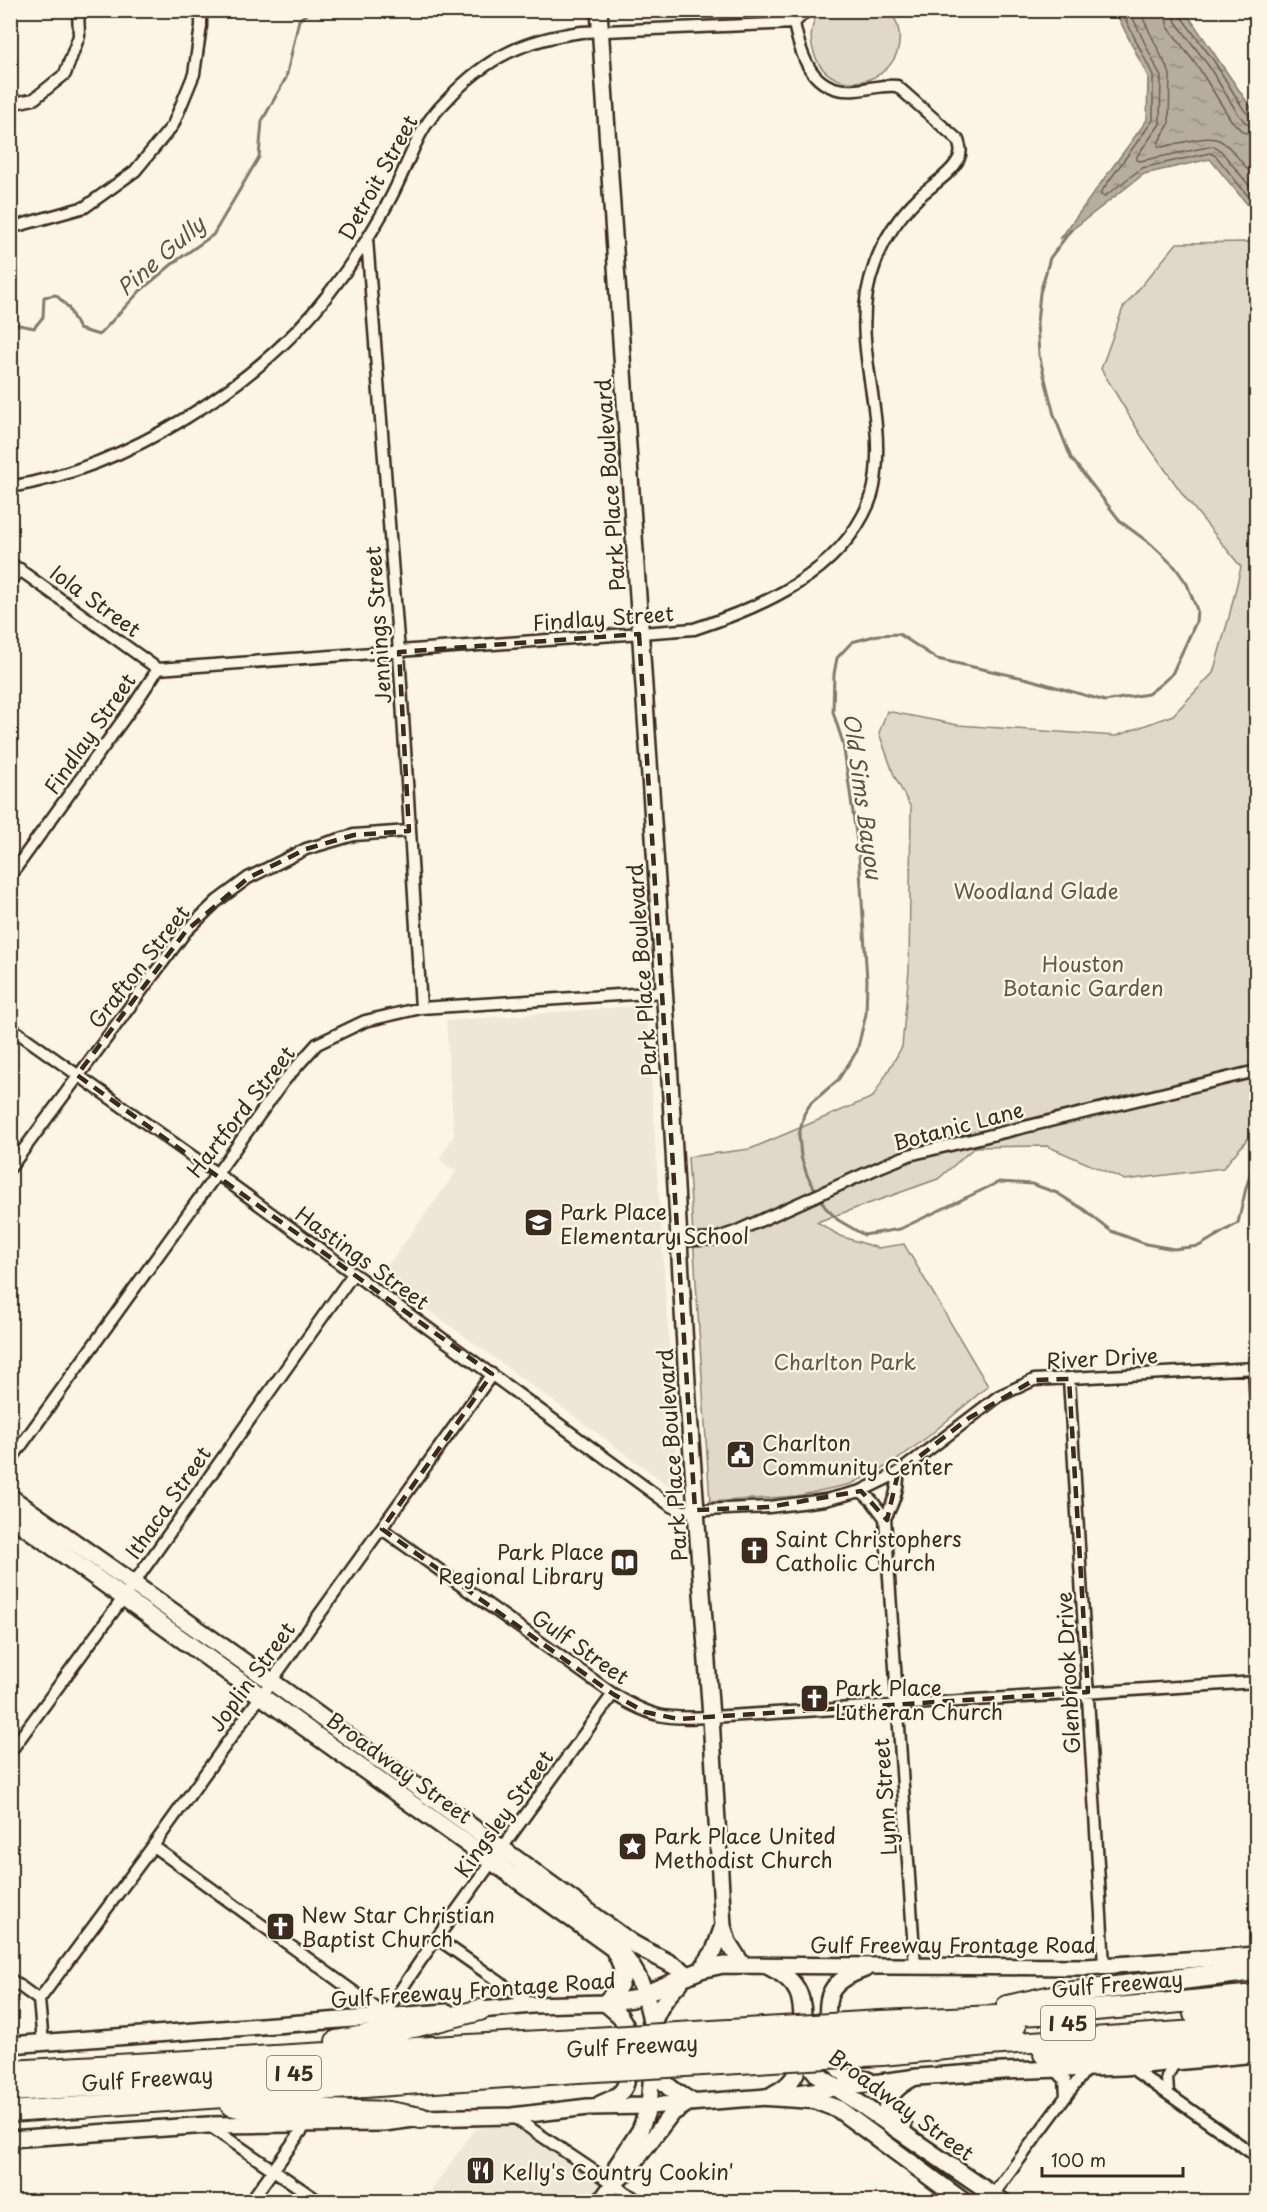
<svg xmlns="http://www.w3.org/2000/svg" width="1267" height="2212" font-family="'Playpen Sans',sans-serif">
	<defs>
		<pattern id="water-ripples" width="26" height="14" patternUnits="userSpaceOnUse" patternTransform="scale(1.5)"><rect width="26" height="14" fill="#b7ad9e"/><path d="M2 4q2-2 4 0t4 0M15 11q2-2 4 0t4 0" fill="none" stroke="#968d80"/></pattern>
	</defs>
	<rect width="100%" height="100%" fill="#fcf5e5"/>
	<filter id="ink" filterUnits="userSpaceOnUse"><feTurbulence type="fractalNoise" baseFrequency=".0167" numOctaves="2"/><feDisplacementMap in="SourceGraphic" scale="12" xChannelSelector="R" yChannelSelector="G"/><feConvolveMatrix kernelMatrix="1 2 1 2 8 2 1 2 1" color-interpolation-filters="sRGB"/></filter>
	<g filter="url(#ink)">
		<path fill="#eee6d6" d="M646,1005L678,1482L668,1485L381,1275L456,1172L439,1159L454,1135L446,1021Z
			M517,2124L630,2201L423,2202L475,2129Z"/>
		<path fill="#e0d8c8" stroke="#8e8173" stroke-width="1.5" d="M820,11H891C928,74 831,113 813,50C809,36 812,21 820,11Z
			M1251,242L1256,246V1129L1223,1168L1125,1180L1047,1146L975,1147L938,1179L817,1222L840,1236L878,1248L904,1244L988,1386L930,1435L893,1463L851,1484L797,1496L710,1502L688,1157L750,1149L873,1097L902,1047L909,970L911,808L894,775L879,733L887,711L958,725L1116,736L1173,715L1213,673L1229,617L1241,567L1184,496L1142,437L1101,369L1123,308L1177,243Z"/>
		<path fill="url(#water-ripples)" stroke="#85796b" stroke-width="1.5" d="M1115,11H1185L1256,115V215L1210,159L1144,174L1060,239L1147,120L1148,77Z"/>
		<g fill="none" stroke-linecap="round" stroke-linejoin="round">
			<path stroke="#6d5e51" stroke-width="1.5" d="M1121,10L1153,75V120L1101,192V195L1105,196L1142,168L1210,153L1216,156L1256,206
				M1129,10L1161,77L1160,124L1137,156V160L1140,161L1213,146L1221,151L1256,194
				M1139,10L1170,74L1169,124L1158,143V146L1162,147C1224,133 1216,130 1256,180
				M1164,10L1168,27L1200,70L1231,120L1243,132L1256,135
				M1173,10L1176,22L1208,65L1238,114L1246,123L1256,126
				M1180,10L1182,18L1214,61L1244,110L1251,117L1256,118"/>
			<path stroke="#85796b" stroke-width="3" d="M1071,230L1050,258L1040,293L1037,323L1039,355L1054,415L1071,458L1121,522L1152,545L1175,567L1187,584L1197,610L1196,622L1172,674L1161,684L1148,694L1105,701L1028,679L937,659L899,634L878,635L852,642L837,658L834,674L833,712L843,743L859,855L867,980L866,1014L857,1051L838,1080L811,1103L804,1114L799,1135L801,1157L807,1175L825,1207L838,1220L864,1235L900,1229L999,1182L1032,1184L1057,1193L1083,1209L1111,1231L1146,1244L1174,1249L1199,1246L1238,1223L1246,1188L1256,1157
				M10,323L34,328L43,317L44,297L56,295L68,307L79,329L99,335L140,291L176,261L213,235L259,157L262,121L286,78L299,20L311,10"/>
			<defs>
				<path id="street" d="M10,104L34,99L65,74L79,36L78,10
					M10,228L85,207L135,171L173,125L194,74L201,26V10
					M367,239L399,652L421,1008
					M10,487C127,467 258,386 330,292C352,264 372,233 389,201C401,179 409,156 420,135C427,121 437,110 448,99C486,57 527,39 582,32L794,23
					M10,563L158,669
					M10,582L20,569
					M10,876L136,702L158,669L694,629C762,607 839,574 869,503C878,483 878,447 876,426C871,368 853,322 875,264C884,238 900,215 920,196C932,185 952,173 959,158C962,151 960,147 958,140L897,86C882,84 871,89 856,90C813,94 801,58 794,23L807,10
					M10,1027L216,1173L671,1506L683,1511L769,1507L825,1500L861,1491L898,1473L999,1396L1034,1380L1256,1368
					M10,1168L186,931L217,901L248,878L306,849L354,835L409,831
					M679,1241L715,1239L735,1232L882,1166L909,1155L1256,1071
					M1254,1369L1256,1405
					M1069,1379L1104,1965
					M10,1461L283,1082L317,1044L365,1021L421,1008L664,992
					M861,1491L872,1501L885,1518L915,1966
					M885,1518C893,1504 899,1490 898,1473
					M382,1529L613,1694C653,1718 665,1719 711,1717L1256,1682
					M10,1752L124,1597L353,1274
					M153,1846L387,2016L390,2006L421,1960L613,1694
					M438,1939L532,2005
					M10,1979L39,2000L43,2043
					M39,2000L153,1846L492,1374
					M1125,2067L1134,2070L1256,2156
					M1055,2069L1065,2080L1066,2096
					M1168,2093L1167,2077L1174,2063
					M512,2116L640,2202
					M208,2125L320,2202
					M990,2199L1087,2068
					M250,2202L305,2126"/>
				<path id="secondary" d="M599,10L669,1062L688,1400L711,1717L723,1926L728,1942L742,1964
					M865,1969C822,1984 825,2001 831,2042C833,2051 833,2065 841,2071C849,2077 859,2078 868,2080
					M701,1970L714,1951L723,1926
					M471,2011L532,2005L605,2003L632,1999L701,1970L723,1965L1087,1967L1256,1955
					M652,2026C659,2007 666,1997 680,1983
					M10,2045L447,2012
					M773,2094C795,2083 796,2073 805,2052
					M600,2104C610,2100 623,2095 626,2083C629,2071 625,2039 625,2024L620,2016L605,2003
					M10,2139L208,2125L384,2123L421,2118L512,2116L588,2107L649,2106L767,2097L918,2077L1003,2071L1124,2067L1256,2054
					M614,2183L617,2165L640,2130L649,2106L653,2062
					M600,2202L614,2183L627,2172L671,2114L687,2104"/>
				<path id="primary" d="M10,1497L271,1681L630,1942C649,1954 670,1961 688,1975
					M10,1516L621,1954C640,1973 648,1999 652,2025C655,2046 648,2060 662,2079C669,2090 681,2095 692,2102
					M770,1967C814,1988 798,2015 805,2051C806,2060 812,2068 818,2075L1003,2202
					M605,2003C622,1986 629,1974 615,1952
					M767,2097L814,2100L838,2109L964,2202
					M903,2125C900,2123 893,2120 891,2117C879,2100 899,2085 912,2078"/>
				<path id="highway" d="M1007,2006L1066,1993L1256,1970
					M1194,2014L1256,2009
					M880,2021L1063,2013L1256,1995
					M880,2037L1015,2027
					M336,2041L414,2027L480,2010
					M1044,2054L1256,2046
					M882,2055L988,2045L1256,2027
					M10,2071L576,2039
					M10,2091L577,2056
					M231,2105L239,2107L389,2112L421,2118
					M10,2112L578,2072"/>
			</defs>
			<use href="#street" stroke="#3b2a1e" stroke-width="15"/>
			<use href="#secondary" stroke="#3b2a1e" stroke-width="20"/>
			<use href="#primary" stroke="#3b2a1e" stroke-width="21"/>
			<use href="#highway" stroke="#3b2a1e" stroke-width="24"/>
			<use href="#street" stroke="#fcf5e5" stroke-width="10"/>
			<use href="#secondary" stroke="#fcf5e5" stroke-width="15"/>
			<use href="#primary" stroke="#fcf5e5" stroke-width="16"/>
			<use href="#highway" stroke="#fcf5e5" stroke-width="20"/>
			<defs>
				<path id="highway-bridge" d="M576,2039L880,2021
					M577,2056L880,2037
					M578,2072L882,2055"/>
			</defs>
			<use href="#highway-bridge" stroke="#3b2a1e" stroke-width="24" stroke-linecap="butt"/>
			<use href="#highway-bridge" stroke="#fcf5e5" stroke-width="20"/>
		</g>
	</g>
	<path fill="none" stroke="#3b2a1e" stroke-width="4.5" stroke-dasharray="12 8" stroke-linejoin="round" d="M639,634L695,1510L769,1507L861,1491L887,1520L898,1473L969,1418L1034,1380L1069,1379L1088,1692L678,1719L645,1712L613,1694L382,1529L492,1374L77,1075L186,931L248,878L306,849L354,835L409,831L399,652Z"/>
	<defs>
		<symbol id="school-square" viewBox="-11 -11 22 22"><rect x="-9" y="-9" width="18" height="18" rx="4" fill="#3b2a1e" stroke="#fcf5e5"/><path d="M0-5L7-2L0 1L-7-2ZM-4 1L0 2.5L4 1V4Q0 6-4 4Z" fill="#fff"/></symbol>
		<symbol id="civic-square" viewBox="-11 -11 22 22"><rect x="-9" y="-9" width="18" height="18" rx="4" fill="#3b2a1e" stroke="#fcf5e5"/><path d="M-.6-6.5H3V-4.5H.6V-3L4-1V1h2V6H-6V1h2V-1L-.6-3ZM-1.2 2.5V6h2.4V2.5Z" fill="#fff"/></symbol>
		<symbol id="church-square" viewBox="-11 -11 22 22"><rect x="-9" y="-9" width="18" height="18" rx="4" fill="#3b2a1e" stroke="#fcf5e5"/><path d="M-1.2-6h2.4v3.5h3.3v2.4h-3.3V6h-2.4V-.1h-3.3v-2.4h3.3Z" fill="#fff"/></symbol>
		<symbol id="library-square" viewBox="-11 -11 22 22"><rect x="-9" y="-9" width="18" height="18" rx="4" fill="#3b2a1e" stroke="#fcf5e5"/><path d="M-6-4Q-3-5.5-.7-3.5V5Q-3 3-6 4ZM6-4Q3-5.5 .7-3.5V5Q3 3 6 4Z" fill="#fff"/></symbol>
		<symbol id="sight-square" viewBox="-11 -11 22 22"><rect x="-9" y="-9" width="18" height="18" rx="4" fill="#3b2a1e" stroke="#fcf5e5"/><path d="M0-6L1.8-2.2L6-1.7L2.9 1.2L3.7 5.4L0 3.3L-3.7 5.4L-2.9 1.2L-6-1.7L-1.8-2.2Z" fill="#fff"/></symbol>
		<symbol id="restaurant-square" viewBox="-11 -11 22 22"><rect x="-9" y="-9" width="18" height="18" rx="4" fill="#3b2a1e" stroke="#fcf5e5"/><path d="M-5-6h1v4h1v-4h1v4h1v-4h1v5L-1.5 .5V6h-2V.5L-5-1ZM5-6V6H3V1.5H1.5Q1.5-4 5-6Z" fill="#fff"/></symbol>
	</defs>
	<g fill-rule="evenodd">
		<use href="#school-square" x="522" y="1206" width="33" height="33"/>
		<use href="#civic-square" x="724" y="1438" width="33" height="33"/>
		<use href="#church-square" x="738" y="1534" width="33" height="33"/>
		<use href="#library-square" x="608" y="1546" width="33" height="33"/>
		<use href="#church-square" x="798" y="1682" width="33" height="33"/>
		<use href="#sight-square" x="616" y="1830" width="33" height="33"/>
		<use href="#church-square" x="264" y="1910" width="33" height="33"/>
		<use href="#restaurant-square" x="464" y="2154" width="33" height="33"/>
	</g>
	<g text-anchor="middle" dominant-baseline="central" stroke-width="5" stroke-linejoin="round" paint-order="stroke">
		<g fill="#fcf5e5" stroke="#75675a" stroke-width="1.5">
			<rect x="1041" y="2006" width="54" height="34" rx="4.5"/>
			<rect x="267" y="2056" width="54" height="34" rx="4.5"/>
		</g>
		<g font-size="20" font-weight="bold" fill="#3b2a1e">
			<text x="1068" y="2023">I 45</text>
			<text x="294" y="2073">I 45</text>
		</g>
		<g font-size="21" fill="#3b2a1e" stroke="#fcf5e5">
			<text transform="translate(377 177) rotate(-61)">Detroit Street</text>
			<text transform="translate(609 485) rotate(-94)">Park Place Boulevard</text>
			<text transform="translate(96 600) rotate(36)">Iola Street</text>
			<text transform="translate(603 617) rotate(-4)">Findlay Street</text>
			<text transform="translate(377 625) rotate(-94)">Jennings Street</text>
			<text transform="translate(89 733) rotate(-55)">Findlay Street</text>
			<text transform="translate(138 966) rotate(-52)">Grafton Street</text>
			<text transform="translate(641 970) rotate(-94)">Park Place Boulevard</text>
			<text transform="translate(240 1111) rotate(-52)">Hartford Street</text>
			<text transform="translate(958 1125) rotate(-15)">Botanic Lane</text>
			<text transform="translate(363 1257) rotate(36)">Hastings Street</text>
			<text transform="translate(1102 1357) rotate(-3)">River Drive</text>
			<text transform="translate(671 1455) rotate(-94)">Park Place Boulevard</text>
			<text transform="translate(167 1502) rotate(-55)">Ithaca Street</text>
			<text transform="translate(581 1646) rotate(35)">Gulf Street</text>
			<text transform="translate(1067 1673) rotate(-93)">Glenbrook Drive</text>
			<text transform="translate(251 1676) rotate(-54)">Joplin Street</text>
			<text transform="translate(400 1767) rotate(36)">Broadway Street</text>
			<text transform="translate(884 1797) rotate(-94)">Lynn Street</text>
			<text transform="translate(503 1813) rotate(-54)">Kingsley Street</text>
			<text x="953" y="1944">Gulf Freeway Frontage Road</text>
			<text transform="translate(1117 1983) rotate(-5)">Gulf Freeway</text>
			<text transform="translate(473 1989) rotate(-4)">Gulf Freeway Frontage Road</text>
			<text transform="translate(632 2045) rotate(-3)">Gulf Freeway</text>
			<text transform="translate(147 2078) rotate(-4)">Gulf Freeway</text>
			<text transform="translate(902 2104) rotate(36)">Broadway Street</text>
		</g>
		<g font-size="21" fill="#645648" stroke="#fcf5e5">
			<text x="1036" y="890">Woodland Glade</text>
			<text x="1083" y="963">Houston<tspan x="1083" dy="24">Botanic Garden</tspan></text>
			<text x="845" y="1361">Charlton Park</text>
		</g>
		<g font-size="21" fill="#3b2a1e" stroke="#fcf5e5" text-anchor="start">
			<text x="560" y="1211">Park Place<tspan x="560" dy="24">Elementary School</tspan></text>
			<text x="762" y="1442">Charlton<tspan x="762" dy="24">Community Center</tspan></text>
			<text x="775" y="1538">Saint Christophers<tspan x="775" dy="24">Catholic Church</tspan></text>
			<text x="604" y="1551" text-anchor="end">Park Place<tspan x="604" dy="24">Regional Library</tspan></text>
			<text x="835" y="1687">Park Place<tspan x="835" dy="24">Lutheran Church</tspan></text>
			<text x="654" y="1835">Park Place United<tspan x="654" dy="24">Methodist Church</tspan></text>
			<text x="301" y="1914">New Star Christian<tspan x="301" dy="24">Baptist Church</tspan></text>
			<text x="502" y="2171">Kelly's Country Cookin'</text>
		</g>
		<g font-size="22" font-style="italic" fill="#605144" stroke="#fcf5e5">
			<text transform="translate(160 255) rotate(-41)">Pine Gully</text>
			<text transform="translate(864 796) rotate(82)">Old Sims Bayou</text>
		</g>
	</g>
	<rect width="1267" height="2212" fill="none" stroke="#fcf5e5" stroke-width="36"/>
	<rect x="18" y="18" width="1231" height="2176" fill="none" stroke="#3b2a1e" stroke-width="2" filter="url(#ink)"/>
	<path d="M1042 2167v9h141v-9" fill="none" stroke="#3b2a1e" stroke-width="3"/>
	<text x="1051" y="2167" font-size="18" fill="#3b2a1e" stroke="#fcf5e5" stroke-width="4.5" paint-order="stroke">100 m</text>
</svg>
